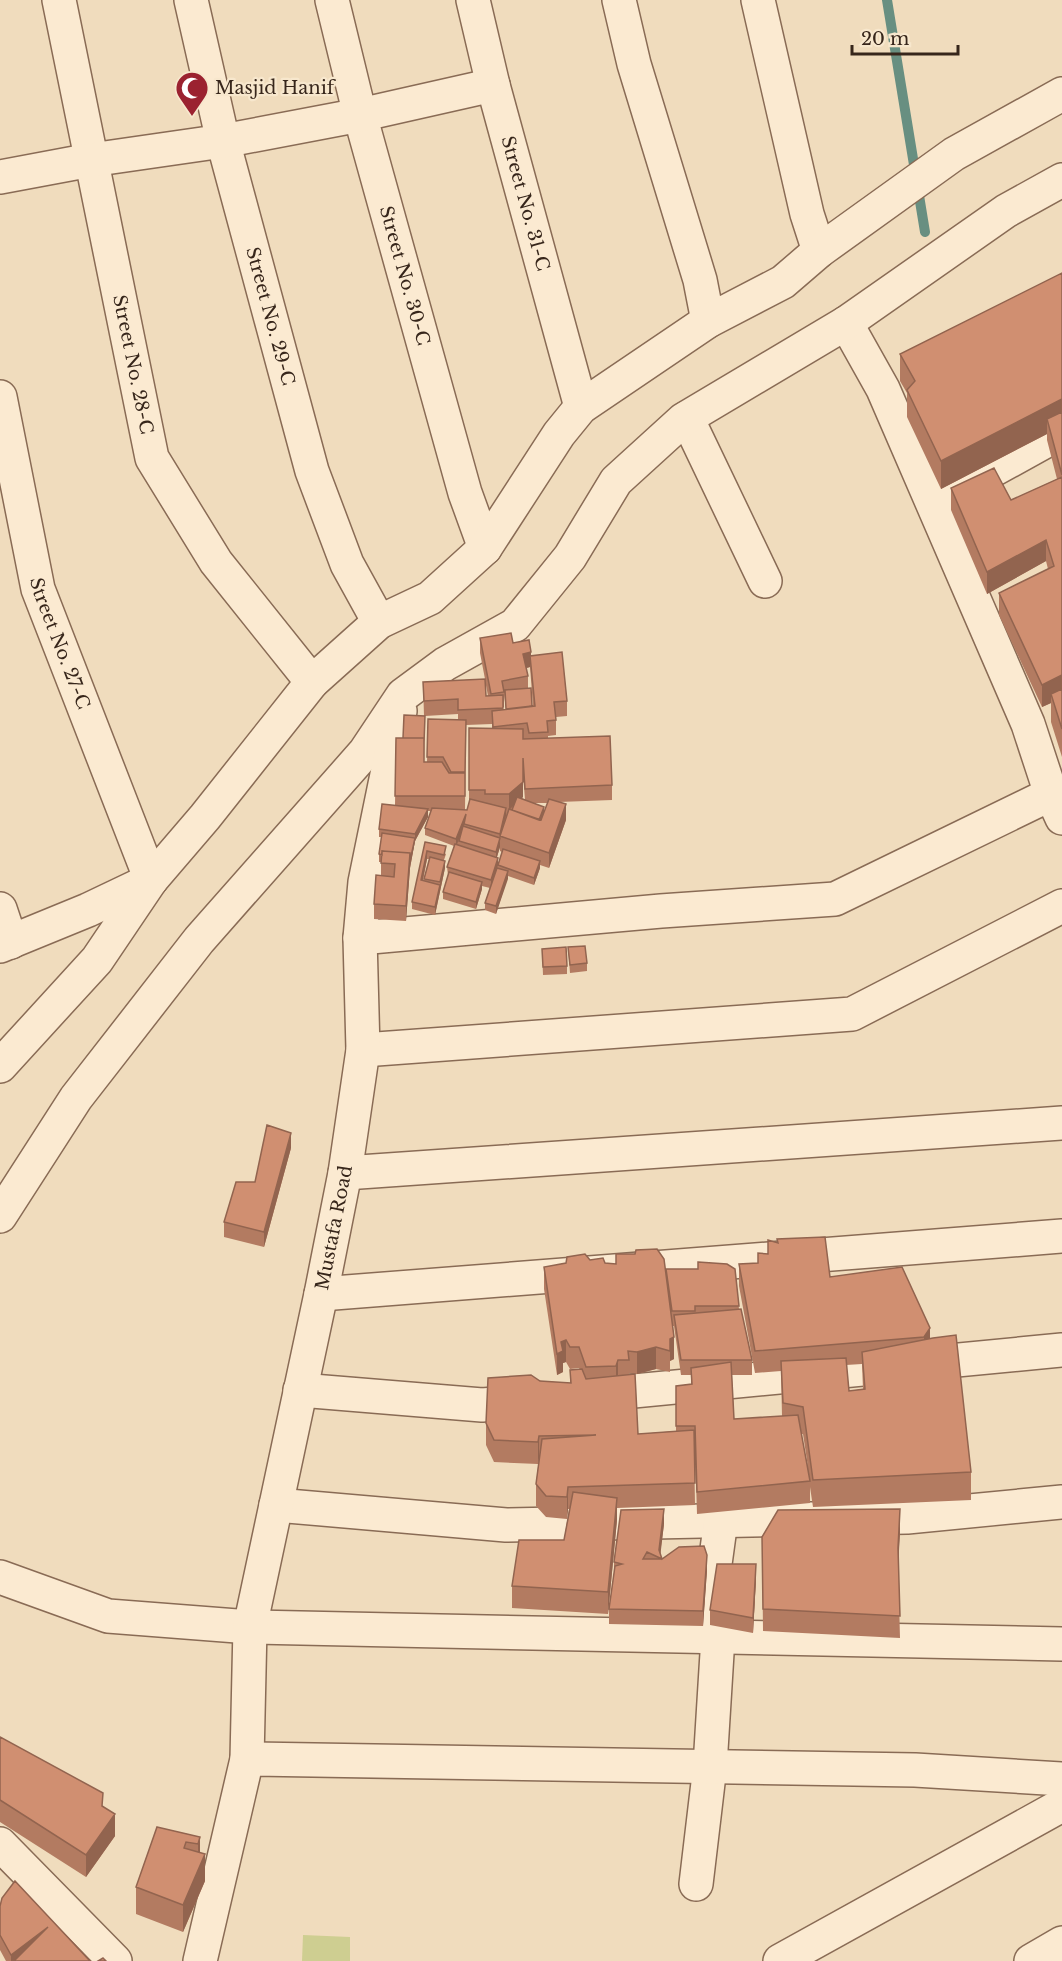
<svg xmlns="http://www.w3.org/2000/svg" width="1062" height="1961" font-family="'Libre Baskerville',serif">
	<rect width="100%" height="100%" fill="#f0dcbd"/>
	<path fill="#cece91" d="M303,1935L350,1937V1961H302Z"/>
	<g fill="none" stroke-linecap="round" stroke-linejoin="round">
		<path stroke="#688f81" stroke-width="10" d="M887,0L925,232"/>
		<defs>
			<g id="minor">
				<path id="s1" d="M59,0L152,458L216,562L312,682"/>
				<path id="s2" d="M191,0L223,141L312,471L347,564L379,622"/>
				<path id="s3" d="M332,0L360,115L465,493L485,548"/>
				<path id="s4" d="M473,0L493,85L581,407"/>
				<path d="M619,0L634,64L700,280L708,321"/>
				<path d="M758,0L807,214L819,251"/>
				<path d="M0,177L91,160L223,141L360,115L493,85"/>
				<path d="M846,323L883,389L1028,724L1051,794L1062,818"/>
				<path id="s5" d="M0,397L38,589L151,880"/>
				<path d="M687,418L765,581"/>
				<path d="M955,491L1062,432"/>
				<path d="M0,909L11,942"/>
				<path d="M360,938L661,911L835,899L1051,794"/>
				<path d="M0,946L88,910L151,880"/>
				<path d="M363,1050L852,1014L1062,906"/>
				<path d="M0,1066L97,960L151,880L205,817L312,682L379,622L430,598L485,548L559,434L581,407L708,321L783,282L819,251L954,154L1062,94"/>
				<path d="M345,1173L1062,1123"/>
				<path d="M0,1216L76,1098L199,940L365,752L403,695L445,664L515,625L570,557L616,481L683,420L846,323L1006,211L1062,180"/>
				<path d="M321,1294L1062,1236"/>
				<path d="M300,1390L482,1405L532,1401"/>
				<path d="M592,1395L1062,1350"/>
				<path d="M276,1505L506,1525L907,1517L1062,1502"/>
				<path d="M0,1577L108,1616L250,1627L1062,1644"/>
				<path d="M705,1637L721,1520"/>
				<path id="s6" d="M247,1759L250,1627L321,1294L345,1173L363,1050L360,938L365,882L400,711"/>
				<path d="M0,1844L115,1961"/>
				<path d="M696,1884L710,1766L718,1637"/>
				<path d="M200,1961L247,1759L915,1770L1062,1779"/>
				<path d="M780,1961L1062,1805"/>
				<path d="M1031,1961L1062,1943"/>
			</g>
		</defs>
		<use href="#minor" stroke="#896b55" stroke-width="36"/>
		<use href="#minor" stroke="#fbead1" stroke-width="33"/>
	</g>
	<path fill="#b37b61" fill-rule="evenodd" d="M1062,273V757L1051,722V703L1042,707L999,615V593L1048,569L1046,561L987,594L951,510V488L1011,500L1057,479L1047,440V434L941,489L907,417V393L900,381V354Z
		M480,638L513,643L531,656L567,701V716L556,717V735L548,736V738L612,785V800L559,802L566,820L549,868L540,865V868L534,885L508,876L496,914L485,910V903L490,888L482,886V889L476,909L443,899V892L448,875L447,867L454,846L425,835V828L431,811H428V817L415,841L410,868L406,921L374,919V904L381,876V862H379V854L382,837H379V829L395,806L396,738H403L424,716L423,682L485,679L480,653ZM530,667L533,706H532L528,688V676L526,668ZM485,680L488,696H486ZM504,695L506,709L503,710V707H504ZM458,714V720L428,719L427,762H424L425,716ZM492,724V728H469V803L467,810H465L466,725ZM523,774L525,800L522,798L523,797ZM535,803H548L544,813ZM500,847V851L502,852L498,864L497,857Z
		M425,842L446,854L444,860L445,868L435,915L412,909V902ZM427,859H429L424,881H423Z
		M568,947L587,963V971L570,973Z
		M542,949L567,966V974L543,975Z
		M291,1148L264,1247L224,1237V1222L255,1182Z
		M758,1253L830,1277L930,1338L971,1472V1500L813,1507L810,1487V1503L697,1514L695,1448H694L695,1505L617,1508V1520L608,1614L512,1608V1586L564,1540L569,1509H568L567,1519L546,1517L536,1506V1484L539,1458L538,1464L494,1462L486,1445V1423L540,1381L570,1383V1370H580L579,1368L570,1369L566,1362L563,1363V1372L557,1375L544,1289V1267L590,1260L666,1275L735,1269L739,1309L752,1360V1375H732L734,1419L782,1416L781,1371L755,1373L739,1286V1264L758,1263ZM673,1326H674L681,1375H691V1384L676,1386V1431L638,1434L629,1373L637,1374L656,1369L670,1372V1361L674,1359ZM862,1364L863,1389L849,1391L846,1365ZM801,1434H803L808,1467Z
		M664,1524L660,1554L662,1559L707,1570L703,1626L609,1624V1609L614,1573V1562Z
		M900,1531L898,1563L900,1638L763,1631L762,1537Z
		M756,1579L753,1633L710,1625V1610Z
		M0,1737L103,1806L115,1836L86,1877L0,1822Z
		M157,1827L200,1837V1852L205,1881L183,1932L136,1914V1887Z
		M0,1906L90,1961H6L0,1950Z"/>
	<path fill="#92644f" d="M1062,399V426L1047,419V434L941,489V461Z
		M1046,540V561L987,594V572Z
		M531,652V667L530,656V667L523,669V654Z
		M1062,675V697L1051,694V703L1042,707V685Z
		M523,782V797L509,810V794Z
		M566,804V820L549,868V853Z
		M544,807V814L538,830V822Z
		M506,808V816L500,836V847L496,860V852L500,840V834Z
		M428,809V817L415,841L410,868L406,921V906L410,853L415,838V834Z
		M466,814L464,826L456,847V839Z
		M427,851V859L421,888V880Z
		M498,858V865L491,888V880Z
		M445,861V868L435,915V907Z
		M540,861V868L534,885V878Z
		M508,871V879L496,914V906Z
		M482,882V889L476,909V902Z
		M291,1133V1148L264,1247V1232Z
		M930,1328V1350L924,1358V1337Z
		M674,1337V1359L670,1361V1339Z
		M566,1340V1362L563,1363V1372L557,1375V1354L561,1342Z
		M656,1347V1369L637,1374V1352Z
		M618,1360V1382L616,1388V1366Z
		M539,1436V1458L538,1464V1442Z
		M568,1487V1509L567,1519V1497Z
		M617,1498V1520L608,1614V1592Z
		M664,1509V1524L660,1558L659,1550Z
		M900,1509V1531L898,1570V1548Z
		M707,1555V1570L703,1626V1611Z
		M756,1564V1579L753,1633V1618Z
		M115,1814V1836L86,1877V1855Z
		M200,1837V1865L205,1854V1881L183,1932V1905L198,1870V1844Z
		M48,1927L23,1961H11V1955Z"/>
	<path fill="#d08f71" stroke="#92644f" stroke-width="1.5" fill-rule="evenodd" d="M1062,273V399L941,461L907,390L915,381L900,354Z
		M1062,412V475L1047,419Z
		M994,468L1011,500L1062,477V675L1042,685L999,593L1054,566L1046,540L987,572L951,488Z
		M511,633L513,643L529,640L531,652L523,654L528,676L502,681L504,692L491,694L480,638Z
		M562,652L567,701L554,702L556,720L547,721L548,732L529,733L527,723L493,727L492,711L535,706L530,656Z
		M485,679L486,696L503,695V708L458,710V699L424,701L423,682Z
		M531,688L532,706L506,709L505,690Z
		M1062,689V729L1051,694Z
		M404,715L425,716L424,742V738H403Z
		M428,719L466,720L465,772H451L443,757H427Z
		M469,728L523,729V739L610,736L612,785L525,789L523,758V782L509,794H485V790H469Z
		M396,738H424V762H442L449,773H465V796H395Z
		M517,797L544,807L539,820L512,810Z
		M470,799L506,808L500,834L464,824L466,814L456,839L425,828L432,808L467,810Z
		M549,799L566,804L549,853L500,836L509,809L541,820Z
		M382,804L428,809L415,834L379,829Z
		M463,826L500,838L496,852L459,841Z
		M382,833L415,838L410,861V853L382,851V855L379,854Z
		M425,842L446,846L444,855L427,851L421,880L440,885L435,907L412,902Z
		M455,844L498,858L491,880L447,867Z
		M503,849L540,861L534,878L498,865Z
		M382,851L410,853L406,906L374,904L376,875L394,877L395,864L381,863Z
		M430,857L445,861L440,882L424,879Z
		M497,868L508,871L496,906L485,903Z
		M449,872L482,882L476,902L443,892Z
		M585,946L587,963L570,965L568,947Z
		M566,947L567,966L543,967L542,949Z
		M267,1125L291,1133L264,1232L224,1222L236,1182H255Z
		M825,1237L830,1277L902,1267L930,1328L924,1337L755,1351L739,1264L758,1263V1253L768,1254V1240L778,1243L777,1239Z
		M657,1249L664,1259L674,1337L670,1339V1351L656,1347L637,1352L628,1351L629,1360H618L616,1366L586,1367L579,1347H570L566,1340L561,1342L563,1351L557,1354L544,1267L566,1263L567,1257L585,1254L590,1260L603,1258L605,1263L616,1264V1254H635L636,1250Z
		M698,1262L727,1264L735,1269L739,1306H695V1311H672L666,1269H698Z
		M741,1309L752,1360H681L674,1315Z
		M956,1335L971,1472L813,1480L803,1407L783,1403L781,1361L846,1358L849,1391L865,1389L862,1352L933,1338Z
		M731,1362L734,1419L798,1415L810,1481L697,1492L695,1426H676V1386L692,1384L691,1368Z
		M582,1369L586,1379L635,1374L638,1434L694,1430L695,1483L568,1487L567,1497L546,1496L536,1484L542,1439L596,1435L539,1436L538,1442L494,1440L486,1423L488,1378L531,1375L540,1381L571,1383L570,1370Z
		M573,1492L617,1498L608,1592L512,1586L519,1540H564Z
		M664,1509L659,1550L662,1559L679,1547L704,1546L707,1555L703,1611L609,1609L615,1566L622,1564L614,1562L621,1510ZM647,1552L662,1559H643Z
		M900,1509L898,1548L900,1616L763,1609L762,1537L778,1510Z
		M717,1564H756L753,1618L710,1610Z
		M0,1737L103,1793L102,1806L115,1814L86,1855L0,1800Z
		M157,1827L200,1837L198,1844L186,1842L184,1848L205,1854L183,1905L136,1887Z
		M15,1881L90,1961H14L48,1927L11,1955L0,1935V1906L2,1898Z
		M103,1958L106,1961H98Z"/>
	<defs>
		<symbol id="mosque-pin" viewBox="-11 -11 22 30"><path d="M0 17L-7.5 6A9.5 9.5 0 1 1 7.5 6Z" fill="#9b2230" stroke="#f7e7cd"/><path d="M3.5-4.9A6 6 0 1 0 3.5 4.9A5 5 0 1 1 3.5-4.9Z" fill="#fff"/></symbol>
	</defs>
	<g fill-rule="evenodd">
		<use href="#mosque-pin" x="173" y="69" width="38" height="52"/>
	</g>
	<g text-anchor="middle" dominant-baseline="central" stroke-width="4.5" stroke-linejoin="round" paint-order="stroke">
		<g font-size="18" fill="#37261b" stroke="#f7e7cd" text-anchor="start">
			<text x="215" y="88">Masjid Hanif</text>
		</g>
		<g font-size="18" fill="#37261b" stroke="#f7e7cd">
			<text stroke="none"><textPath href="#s4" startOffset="210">Street No. 31-C</textPath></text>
			<text stroke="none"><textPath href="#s3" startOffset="285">Street No. 30-C</textPath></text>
			<text stroke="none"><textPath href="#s2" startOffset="326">Street No. 29-C</textPath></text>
			<text stroke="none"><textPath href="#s1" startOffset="372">Street No. 28-C</textPath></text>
			<text stroke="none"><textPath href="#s5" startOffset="254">Street No. 27-C</textPath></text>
			<text stroke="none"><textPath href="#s6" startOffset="540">Mustafa Road</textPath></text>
		</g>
	</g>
	<path d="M852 45v9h106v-9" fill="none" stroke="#37261b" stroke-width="3"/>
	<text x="861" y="45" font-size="18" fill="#37261b" stroke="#f7e7cd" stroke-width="4.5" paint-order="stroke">20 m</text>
</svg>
